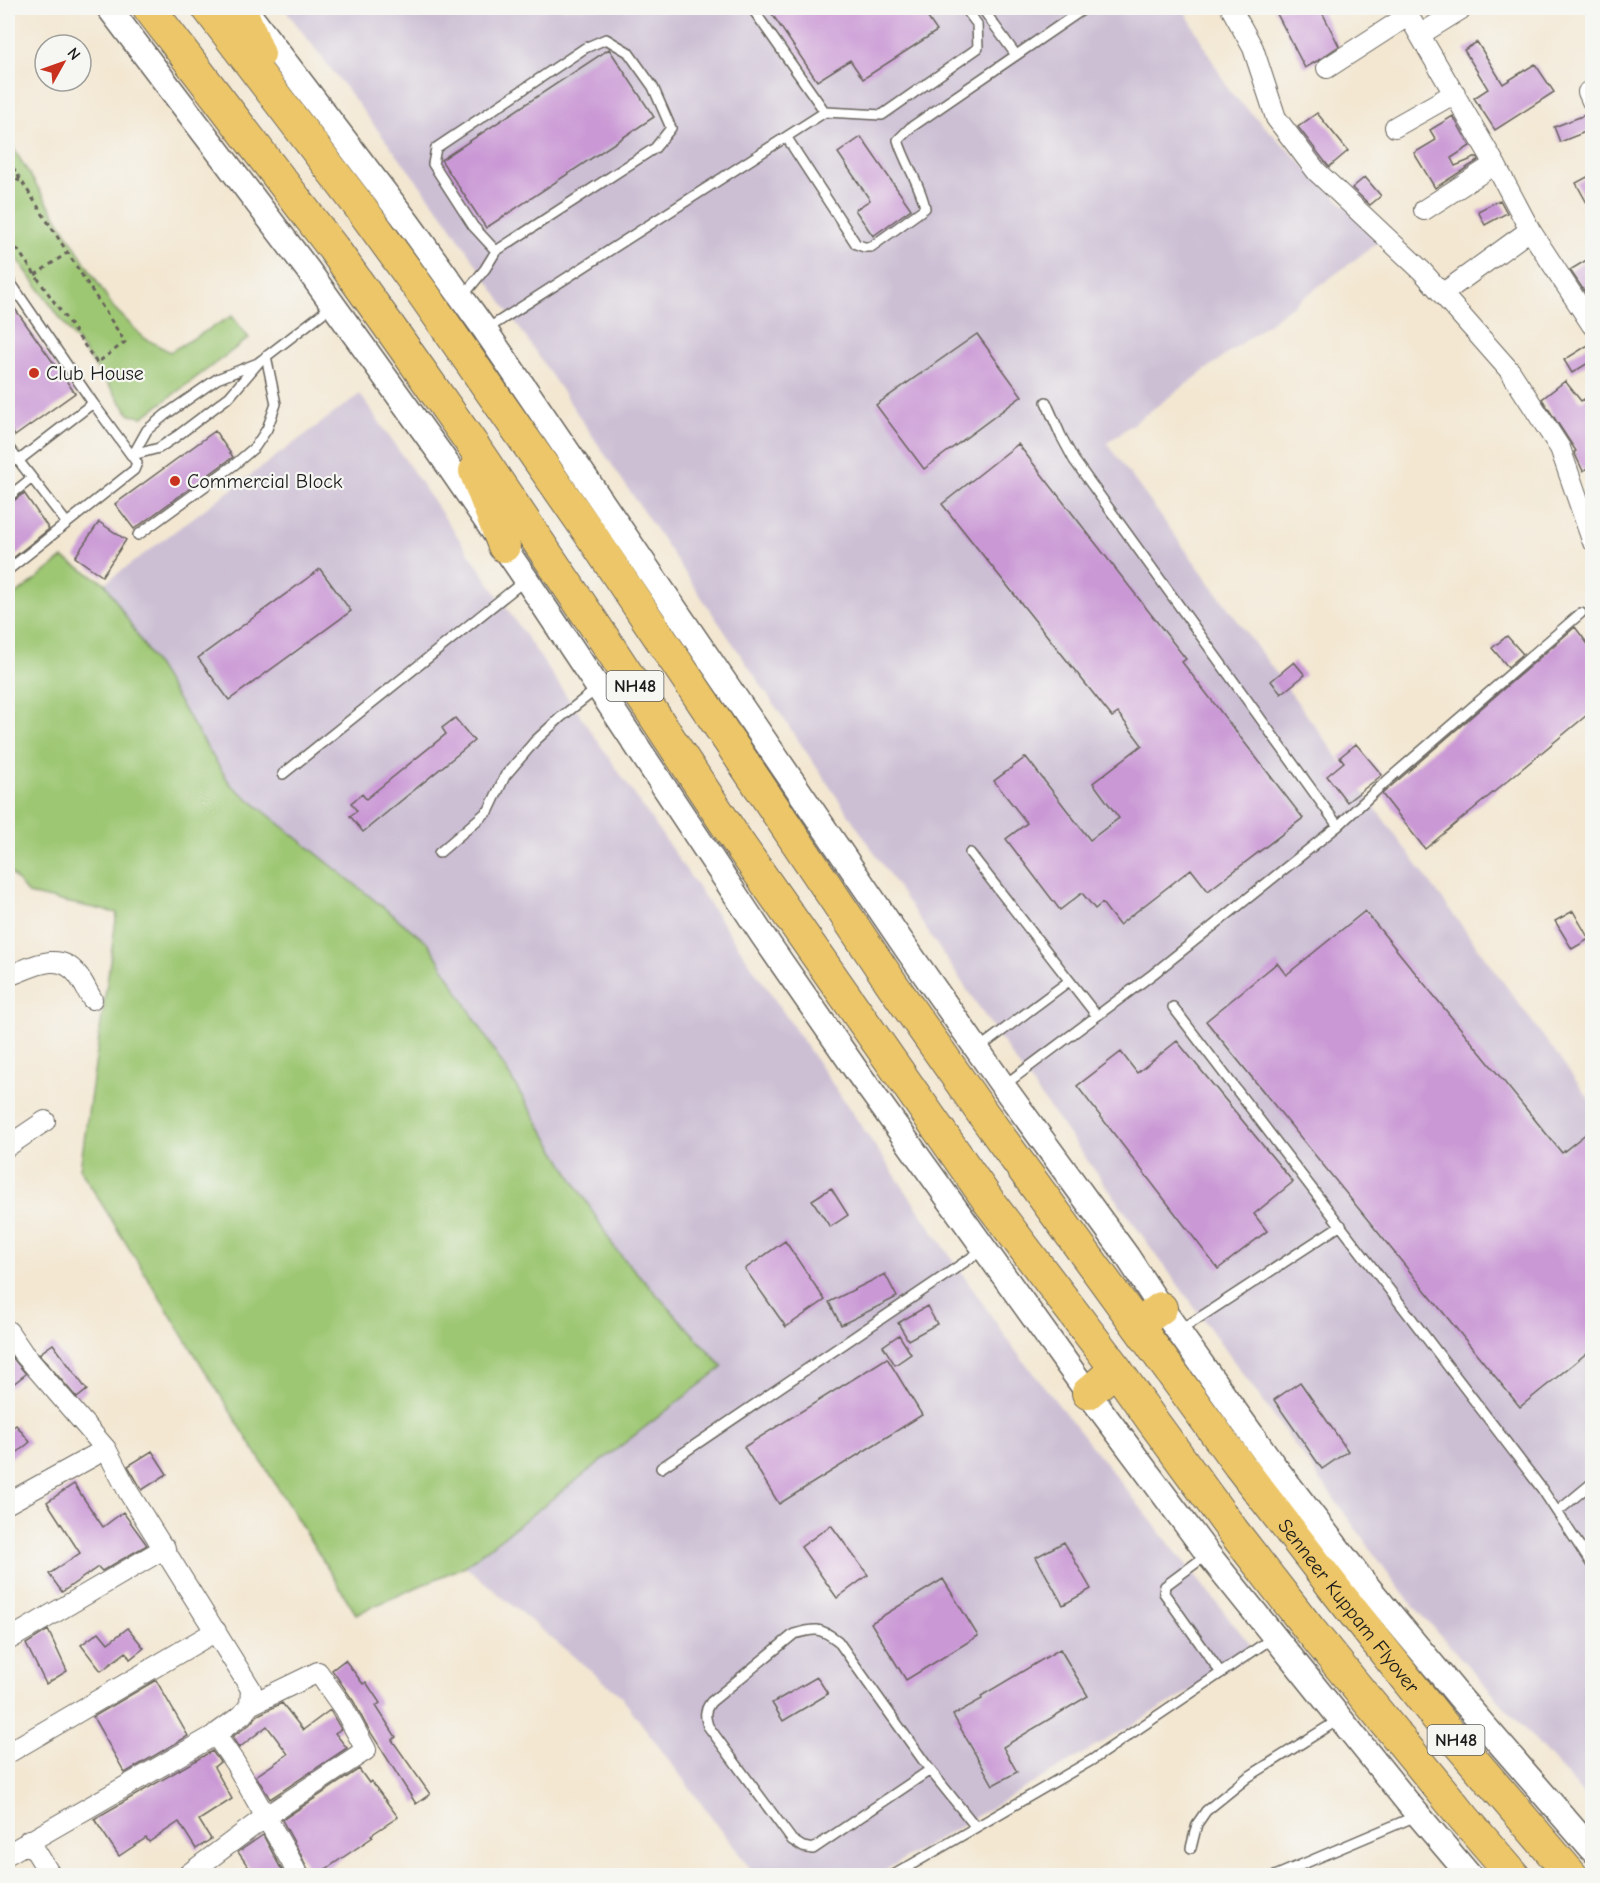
<svg xmlns="http://www.w3.org/2000/svg" width="1600" height="1883" font-family="'Comic Neue',sans-serif">
	<rect width="100%" height="100%" fill="#f6f6f2"/>
	<filter id="ink" filterUnits="userSpaceOnUse"><feTurbulence type="fractalNoise" baseFrequency=".0167" numOctaves="2"/><feDisplacementMap in="SourceGraphic" scale="12" xChannelSelector="R" yChannelSelector="G"/><feConvolveMatrix kernelMatrix="1 2 1 2 8 2 1 2 1" color-interpolation-filters="sRGB"/></filter>
	<filter id="wash" filterUnits="userSpaceOnUse"><feTurbulence type="fractalNoise" baseFrequency=".008" numOctaves="4" result="noise"/><feDisplacementMap in="SourceGraphic" scale="24" xChannelSelector="R" yChannelSelector="G"/><feGaussianBlur stdDeviation="1.35" result="paint"/><feColorMatrix in="noise" values="0 0 0 0 0 0 0 0 0 0 0 0 0 0 0 0 0 1.4 0 .05"/><feComposite in="paint" operator="in"/></filter>
	<g filter="url(#wash)">
		<rect width="100%" height="100%" fill="#f3e7d2"/>
		<path fill="#ccbfd4" d="M284,8H1183L1230,92L1380,241L1107,443L1592,1103V1804L1404,1595L1018,1065L443,215Z
			M360,394L1014,1349L1256,1652L877,1875H755L620,1695L465,1566L723,1367L616,1250L429,944L230,784L105,583Z"/>
		<path fill="#9ec773" stroke="#5d7248" stroke-width="1.5" d="M8,140L113,307L144,338L170,352L232,316L249,338L143,417L130,415L8,246Z
			M63,558L105,583L230,784L429,944L616,1250L723,1367L465,1566L356,1614L80,1169L117,913L28,894L8,869V601Z"/>
		<g id="blocks">
			<path fill="#ca99d5" d="M768,8H921L937,31L863,79L850,60L817,81Z
				M1274,8H1320L1339,46L1317,61L1305,68Z
				M1477,42L1503,84L1535,64L1554,92L1495,130L1474,98L1488,89L1464,50Z
				M609,49L654,117L486,228L441,160Z
				M1317,113L1348,151L1329,167L1298,127Z
				M1590,113H1593V129L1560,142L1554,127Z
				M1453,116L1470,146L1451,158L1455,166L1477,157L1479,160L1435,188L1414,153L1436,140L1430,130Z
				M861,137L911,209L873,236L855,210L870,200L838,153Z
				M1593,174V214L1576,183Z
				M1365,177L1381,196L1370,205L1352,188Z
				M1500,200L1507,213L1485,225L1478,211Z
				M1593,256V304L1570,270Z
				M8,299L75,393L15,436L8,425Z
				M977,334L1022,396L924,469L876,405Z
				M1593,342V360L1572,373L1564,360Z
				M1565,381L1581,401L1593,394V474L1588,468L1583,471L1574,452L1576,451L1542,399Z
				M215,431L233,457L134,529L115,504Z
				M1018,444L1186,659L1182,662L1303,818L1208,891L1191,869L1119,925L1102,903L1095,909L1082,893L1060,910L1006,839L1027,823L994,781L1026,757L1090,840L1119,818L1093,783L1142,745L1118,713L1112,717L942,504Z
				M24,493L49,529L8,562V504L12,502Z
				M99,522L126,540L102,576L75,557Z
				M320,569L351,611L229,700L198,658Z
				M1575,627L1593,651V710L1425,849L1382,794Z
				M1507,636L1523,654L1508,667L1492,648Z
				M1294,662L1305,675L1281,694L1271,681Z
				M455,718L474,741L363,832L350,816L357,811L351,803L362,794L366,799L446,734L442,728Z
				M1356,744L1382,775L1347,802L1327,776L1344,762L1340,757Z
				M1365,911L1562,1153L1593,1128V1348L1520,1407L1206,1021L1277,963L1286,975Z
				M1573,911L1589,939L1572,949L1555,921Z
				M1177,1041L1293,1182L1254,1214L1267,1231L1218,1269L1077,1086L1121,1052L1137,1073Z
				M831,1188L848,1215L830,1227L812,1200Z
				M785,1241L825,1300L786,1327L745,1269Z
				M885,1274L897,1297L841,1325L829,1302Z
				M927,1306L937,1324L908,1340L898,1323Z
				M899,1335L911,1354L895,1365L883,1346Z
				M53,1344L87,1390L77,1398L39,1354Z
				M8,1352L26,1374L8,1388Z
				M887,1358L922,1415L779,1504L744,1447Z
				M1300,1382L1348,1451L1322,1469L1274,1400Z
				M16,1425L30,1442L8,1460V1431Z
				M152,1451L167,1474L142,1490L128,1466Z
				M74,1484L103,1527L123,1512L147,1545L102,1571L98,1567L62,1592L49,1574L80,1553L47,1502Z
				M831,1525L868,1575L837,1598L801,1547Z
				M1064,1542L1091,1589L1063,1605L1036,1557Z
				M943,1579L978,1636L906,1680L871,1623Z
				M128,1628L144,1648L130,1659L126,1652L101,1671L81,1645L99,1632L108,1643Z
				M48,1630L67,1671L46,1684L26,1644Z
				M1060,1649L1088,1696L1003,1747L1017,1772L993,1785L953,1715L982,1699L981,1696Z
				M345,1660L363,1684L366,1682L380,1703L376,1706L396,1737L392,1740L430,1794L416,1804L366,1725L354,1702L332,1670Z
				M817,1677L828,1694L783,1721L772,1703Z
				M156,1680L188,1736L125,1773L93,1717Z
				M282,1703L303,1730L330,1710L341,1729L335,1733L347,1748L270,1799L256,1776L288,1754L267,1726L239,1748L232,1737L249,1725L258,1715Z
				M212,1751L220,1762L214,1767L232,1799L199,1820L211,1839L196,1849L179,1822L149,1842L146,1838L119,1856L94,1819Z
				M359,1769L369,1783L371,1781L398,1817L371,1835L373,1837L317,1875H310L301,1855L282,1820Z
				M263,1835L280,1867L285,1875H254L238,1852Z"/>
		</g>
	</g>
	<g filter="url(#ink)">
		<use href="#blocks" fill-opacity="0" stroke="#67635c" stroke-width="1.5"/>
		<g fill="none" stroke-linecap="round" stroke-linejoin="round">
			<defs>
				<path id="service" d="M752,8L825,112
					M982,8L1016,55
					M787,138L856,244L864,247H871L925,208C921,185 905,164 898,140L910,128L1085,8
					M8,279L93,403
					M463,296L485,269L496,251L655,148L671,128L653,87L628,52L606,39L585,48L436,148L433,164L473,226L496,251
					M487,329L825,112L882,115L978,48L977,24L965,8
					M1046,402L1061,436L1074,460L1338,826
					M8,447L66,522
					M133,455L159,448L177,436L230,396L259,362L332,306
					M133,455L147,430L165,415L217,379L258,363
					M8,497L32,478
					M138,535L234,465L255,447L267,429L276,404L266,356
					M8,570L134,470L137,463L93,403L18,461
					M283,774L524,581
					M439,853L489,810L505,776L535,741L561,717L598,688
					M970,853L1097,1016
					M1173,1007L1542,1489L1592,1565
					M978,1049L1069,981
					M1003,1086L1153,974L1338,826L1382,785L1581,613
					M1179,1331L1341,1225
					M661,1468L984,1249
					M1557,1512L1592,1483
					M1208,1554L1165,1586L1164,1593L1221,1673
					M930,1770L813,1849L803,1847L792,1840L708,1726C705,1716 704,1711 711,1702L794,1634C815,1628 820,1627 838,1641L930,1770L975,1826
					M1191,1848L1197,1824L1206,1811L1248,1777L1340,1719
					M892,1876L1092,1760L1274,1637
					M1275,1876L1416,1816"/>
				<path id="minor" d="M1231,8L1253,48L1276,118L1317,172L1422,271L1510,371L1560,448L1592,540
					M1404,8L1495,164L1530,230L1592,325
					M1421,34L1463,8
					M1327,68L1409,15
					M1588,92L1592,101
					M1395,127L1455,93
					M1424,210L1495,164
					M1442,294L1530,230
					M8,976C31,968 58,950 77,974C83,981 87,991 92,999
					M8,1146L45,1121
					M8,1331L23,1353L106,1449L129,1493L251,1689L250,1705L242,1715L213,1736L8,1854
					M8,1503L106,1449
					M8,1640L165,1548
					M215,1734L235,1763L291,1861L298,1876
					M8,1753L216,1631
					M29,1840L51,1876
					M186,1876L265,1817L366,1750L344,1709L318,1672L250,1705"/>
				<path id="tertiary" d="M109,8L308,270L439,452L526,579L763,936L858,1073L1088,1393L1208,1554L1409,1804L1470,1876
					M251,17L408,223L485,330L908,951L1003,1086L1127,1256L1153,1296L1275,1467L1363,1581L1462,1700L1592,1850"/>
				<g id="trunk">
					<path d="M149,8L333,248L398,339L472,444L600,633L739,844L990,1203L1116,1369L1152,1420L1233,1531L1310,1630L1464,1818L1514,1876"/>
					<path id="s1" d="M208,8L363,211L424,295L593,538L892,984L983,1114L1239,1465L1338,1593L1446,1729L1572,1876"/>
					<path d="M240,8L259,54"/>
					<path d="M475,471L504,546"/>
					<path d="M1138,1325L1161,1308"/>
					<path d="M1088,1393L1116,1369"/>
				</g>
			</defs>
			<use href="#service" stroke="#67635c" stroke-width="12"/>
			<use href="#minor" stroke="#67635c" stroke-width="22"/>
			<use href="#tertiary" stroke="#67635c" stroke-width="27"/>
			<use href="#trunk" stroke="#67635c" stroke-width="34"/>
			<path stroke="#67635c" stroke-width="3" stroke-dasharray="4.5 4.5" stroke-linecap="butt" d="M8,160L125,342L97,363L8,236
				M8,176L20,181
				M35,275L67,253"/>
			<use href="#service" stroke="#fff" stroke-width="9"/>
			<use href="#minor" stroke="#fff" stroke-width="20"/>
			<use href="#tertiary" stroke="#fff" stroke-width="24"/>
			<use href="#trunk" stroke="#ecc669" stroke-width="32"/>
		</g>
	</g>
	<g fill="#c8321e" stroke="#f6f6f2" stroke-width="2">
		<circle cx="34" cy="373" r="6"/>
		<circle cx="175" cy="481" r="6"/>
	</g>
	<g text-anchor="middle" dominant-baseline="central" stroke-width="4.5" stroke-linejoin="round" paint-order="stroke">
		<g fill="#f6f6f2" stroke="#5d5d5c" stroke-width="1.5">
			<rect x="606.5" y="671" width="57" height="30" rx="4.5"/>
			<rect x="1427.5" y="1725" width="57" height="30" rx="4.5"/>
		</g>
		<g font-size="18" font-weight="bold" fill="#1c1c1c">
			<text x="635" y="686">NH48</text>
			<text x="1456" y="1740">NH48</text>
		</g>
		<g font-size="20" fill="#1c1c1c" stroke="#f6f6f2" text-anchor="start">
			<text x="46" y="373">Club House</text>
			<text x="187" y="481">Commercial Block</text>
		</g>
		<g font-size="20" fill="#1c1c1c" stroke="#f6f6f2">
			<text stroke="none"><textPath href="#s1" startOffset="1964">Senneer Kuppam Flyover</textPath></text>
		</g>
	</g>
	<rect width="1600" height="1883" fill="none" stroke="#f6f6f2" stroke-width="30"/>
	<g transform="translate(63 63) rotate(50)"><circle r="28" fill="#f6f6f2" stroke="#9f9f9c" stroke-width="1.5"/>
	<path d="M0-4.5L10 22L0 15L-10 22Z" fill="#c8321e"/>
	<text y="-9" font-size="16" font-weight="bold" text-anchor="middle" fill="#1c1c1c">N</text>
	</g>
</svg>
